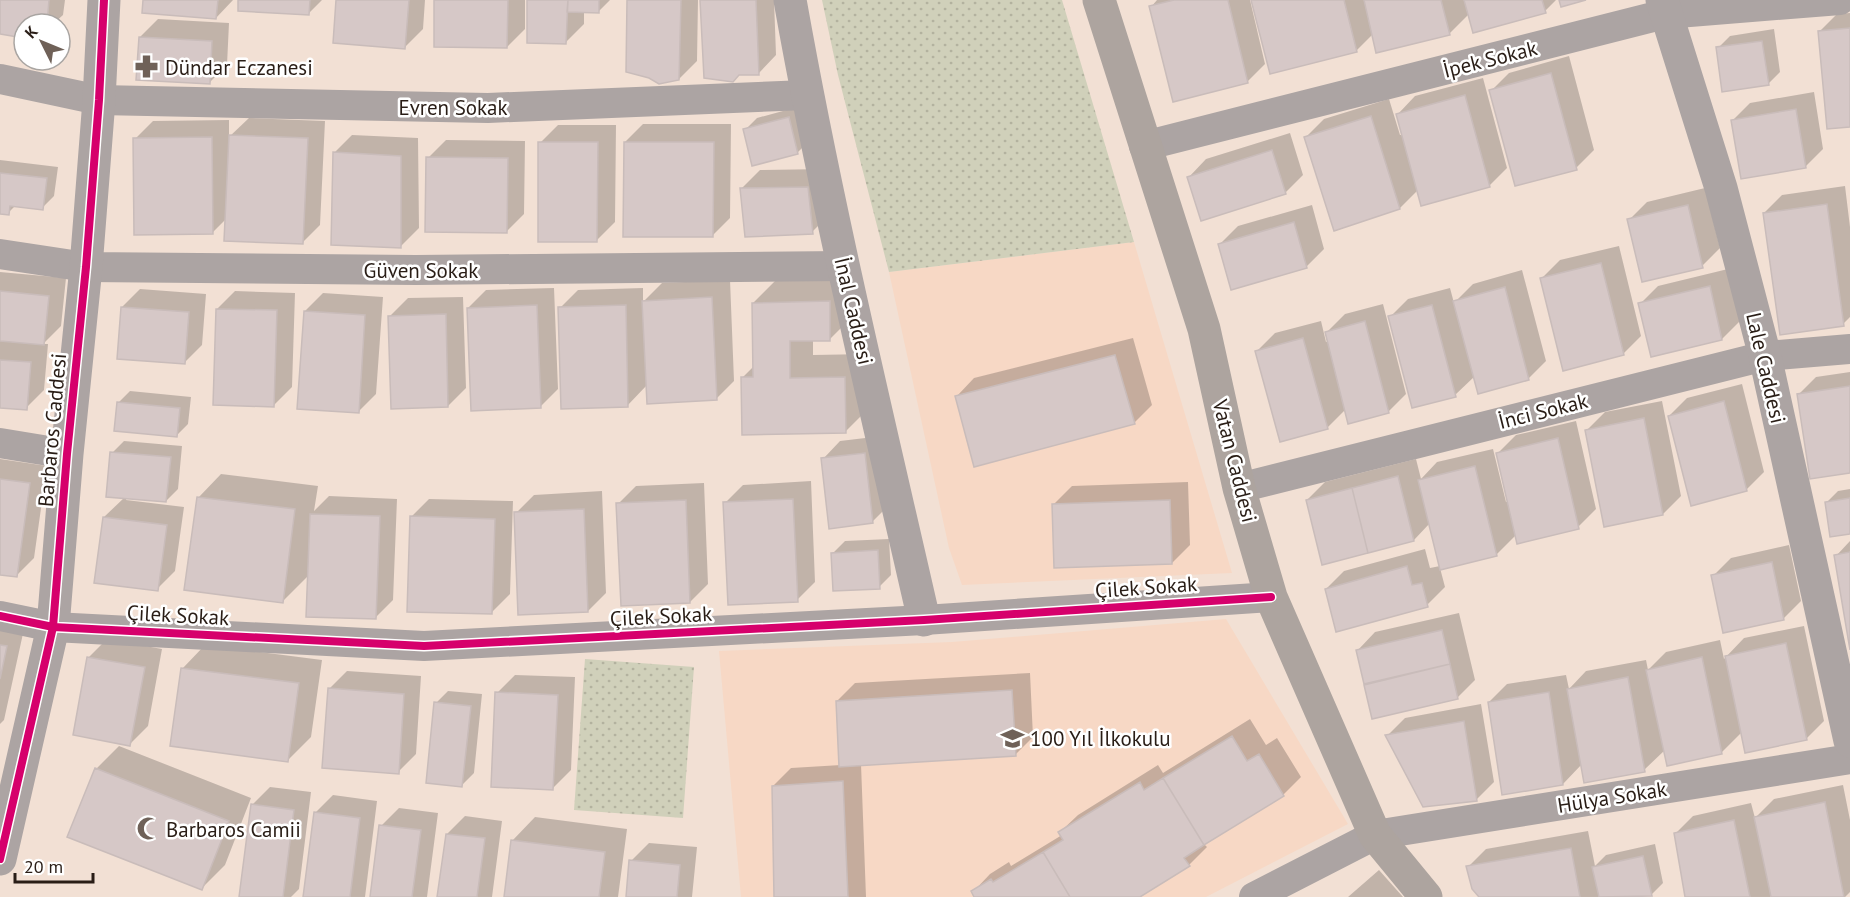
<svg xmlns="http://www.w3.org/2000/svg" width="1850" height="897" font-family="'PT Sans',sans-serif">
	<defs>
		<pattern id="park-dots" width="8" height="8" patternUnits="userSpaceOnUse" patternTransform="scale(1.5)"><rect width="8" height="8" fill="#d0d0ba"/><path d="M2 2h.1M6 6h.1" fill="none" stroke="#b3b29f" stroke-width="1.8" stroke-linecap="round"/></pattern>
	</defs>
	<rect width="100%" height="100%" fill="#f2e0d4"/>
	<path fill="#f7d8c5" d="M1134,242L1232,573L962,585L949,548L889,272Z
		M1226,619L1348,824L1206,897H741L719,651L952,642Z"/>
	<path fill="url(#park-dots)" d="M822,0H1062L1134,242L889,272L838,75Z
		M585,659L694,667L683,818L574,810Z"/>
	<path fill="#0003" d="M0,0H65L63,15L53,24H24V37L0,33Z
		M145,0H233L216,18Z
		M240,0H322L308,14Z
		M338,0H425L423,29L405,47Z
		M436,0H525V29L507,47Z
		M529,0H610L598,12L584,11V24L566,42Z
		M629,0H698L697,61L679,79Z
		M701,0H774L776,55L759,73Z
		M1157,0H1250L1265,64L1247,82L1151,7Z
		M1253,0H1556L1545,11L1469,14L1449,34H1373L1356,51Z
		M1850,13V125L1819,32L1837,14Z
		M158,19L229,23L227,65L209,83L140,37Z
		M1774,29L1780,72L1768,84L1718,48L1730,36Z
		M1569,56L1594,150L1576,168L1491,91L1509,73Z
		M1483,78L1507,168L1489,186L1418,190L1400,208L1306,137L1324,119L1389,99L1400,135H1403L1398,114L1415,96Z
		M1814,92L1823,149L1805,167L1732,121L1750,103Z
		M801,106L809,141L797,153L745,130L757,118Z
		M249,118L325,121L320,225L302,243L227,218L212,233L135,139L153,121L229,120V137Z
		M643,124H731L730,218L712,236L625,142Z
		M558,125H616L615,222L597,240L540,143Z
		M1290,133L1303,175L1285,193L1189,177L1206,159Z
		M352,135L418,138L419,228L401,246L334,153Z
		M446,140L525,141L524,214L506,232L428,158Z
		M0,160L58,167L54,196L42,208L16,205L8,213L0,212Z
		M826,169L830,214L812,232L742,188L760,170Z
		M1845,186L1850,227V317L1843,324L1764,213L1782,195Z
		M1705,188L1720,248L1702,266L1629,220L1647,202Z
		M1312,205L1324,249L1306,267L1220,244L1238,226Z
		M1619,246L1641,336L1623,354L1542,278L1560,260Z
		M1728,269L1740,321L1722,339L1640,304L1658,286Z
		M1522,270L1546,361L1528,379L1475,376L1455,395L1390,317L1408,299L1450,288L1454,303L1473,284Z
		M0,272L66,278L61,326L43,344H48L44,390L26,408L0,407Z
		M852,278L853,316L830,339H813V355L868,354L869,408L846,431L742,378L754,366L753,303L776,280Z
		M730,280L734,381L716,399L647,385L627,406L560,308L578,290L643,288V302L662,283Z
		M554,288L558,389L540,407L468,308L486,290Z
		M140,289L206,294L202,345L184,363L122,307Z
		M235,291L295,293L292,387L274,405L217,309Z
		M323,293L383,297L376,394L358,412L305,311Z
		M463,297L466,388L448,406L390,316L408,298Z
		M1383,304L1406,394L1388,412L1346,409L1327,428L1257,351L1275,333L1321,321L1326,342L1329,341L1327,332L1345,314Z
		M1133,338L1152,405L1134,423L957,396L974,378Z
		M1850,372V472L1798,395L1816,377Z
		M1742,384L1764,472L1746,490L1669,416L1687,398Z
		M130,391L191,397L188,424L176,436L118,403Z
		M1662,401L1681,496L1663,514L1587,430L1605,412Z
		M1576,421L1596,509L1578,527L1516,535L1496,555L1440,568L1445,587L1427,605L1326,589L1344,571L1425,549L1430,568L1440,566L1430,523L1414,540L1307,500L1325,482L1416,459L1421,479L1437,462L1493,449L1506,502L1509,501L1498,453L1516,435Z
		M882,436L890,504L872,522L823,459L840,441Z
		M124,441L182,446L178,489L166,501L127,497L126,500L184,507L175,571L157,589L104,517L125,497L112,453Z
		M0,459L47,466L34,558L16,576L0,573Z
		M221,474L318,486L314,511L329,496L397,499L393,600L375,618L309,575L283,601L198,498Z
		M811,481L815,582L797,600L725,503L743,485Z
		M1188,482L1190,545L1172,563L1054,504L1072,486Z
		M704,483L708,584L690,602L618,504L636,486Z
		M1850,489V533L1826,503L1838,491Z
		M602,491L606,593L588,611L516,513L534,495Z
		M429,499L513,501L510,594L492,612L411,517Z
		M889,539L891,575L879,587L833,553L845,541Z
		M1850,541V641L1836,556Z
		M1789,545L1801,601L1783,619L1713,576L1731,558Z
		M1459,613L1475,680L1457,698L1373,717L1358,650L1375,632Z
		M0,623L24,629L4,720L0,724Z
		M1804,626L1824,721L1806,739L1742,732L1722,752L1668,764L1665,750L1644,770L1582,764L1563,784L1489,702L1507,684L1566,675L1569,689L1586,671L1646,660L1648,670L1666,652L1720,640L1724,659L1744,638Z
		M107,639L162,649L148,726L130,744L89,657Z
		M205,645L322,660L311,737L288,760L182,669Z
		M347,671L421,676L416,754L398,772L329,689Z
		M1030,673L1033,737L1015,755L861,764L866,897H776L773,786L791,768L841,765L837,701L855,683Z
		M515,675L575,677L571,770L553,788L497,693Z
		M448,691L482,694L474,773L462,785L436,703Z
		M1481,704L1494,782L1476,800L1387,736L1405,718Z
		M1250,719L1266,745L1277,738L1301,777L1283,795L1204,844L1207,847L1189,865L1137,897H976L973,892L990,874L1009,862L1011,866L1062,835L1060,832L1078,815L1158,765L1163,773Z
		M119,746L251,798L225,865L202,888L96,769Z
		M1843,785L1850,820V892L1845,897H1772V895L1770,897H1686L1675,834L1693,816L1751,803L1755,818L1774,799Z
		M270,787L311,792L299,889L291,897H240L252,805Z
		M333,795L377,801L365,897H304L315,813Z
		M399,808L438,813L427,897H371L381,826Z
		M465,816L502,821L492,897H439L447,834Z
		M535,817L627,829L618,897H505L512,841Z
		M1588,831L1595,866L1606,855L1655,844L1663,883L1651,895L1640,897H1481L1468,867L1486,849Z
		M649,843L697,847L692,897H627L631,861Z
		M1379,870L1403,897H1348Z"/>
	<path fill="#d6c8c7" stroke="#c9bcba" stroke-width="1.5" d="M0,0H49L47,24H24V38L0,34Z
		M143,0H218L216,19L142,13Z
		M238,0H310L309,15L238,11Z
		M336,0H409L405,49L333,43Z
		M434,0H508L507,48L434,47Z
		M527,0H568L566,44L527,43Z
		M568,0H599V13L567,12Z
		M627,0H681L679,80L659,84L649,78L626,72Z
		M700,0H756L759,75H739L733,82L704,78Z
		M1174,0H1228L1248,83L1173,102L1149,6Z
		M1251,0H1344L1357,52L1270,74Z
		M1364,0H1441L1450,35L1376,53Z
		M1464,0H1542L1546,13L1473,33Z
		M1559,0H1586L1561,7Z
		M1850,28V127L1827,129L1818,31Z
		M139,37L212,41L210,84L136,80Z
		M1762,41L1769,85L1722,92L1716,47Z
		M1551,73L1577,170L1515,186L1489,90Z
		M1465,95L1490,187L1421,206L1396,114Z
		M1796,109L1806,168L1741,179L1731,120Z
		M1371,116L1400,209L1334,231L1304,137Z
		M789,117L798,154L752,166L743,129Z
		M229,135L308,138L303,244L224,241Z
		M212,137L213,234L134,235L133,138Z
		M538,142H598L597,242H538Z
		M624,142H714L713,237H623Z
		M1272,150L1286,194L1201,221L1187,177Z
		M333,152L401,156V248L331,245Z
		M426,157L508,158L507,233L425,232Z
		M0,173L47,178L43,210L10,206L9,215L0,214Z
		M808,187L813,234L745,237L740,188Z
		M1827,204L1844,326L1780,335L1763,213Z
		M1688,205L1703,268L1642,282L1627,219Z
		M1294,222L1307,268L1231,290L1218,244Z
		M1601,263L1624,355L1563,371L1540,278Z
		M1710,286L1722,340L1651,357L1638,303Z
		M1505,287L1529,380L1478,394L1453,301Z
		M0,291L49,296L44,345L0,341Z
		M712,297L717,400L647,404L642,301Z
		M830,301V341H790V378L845,377L846,433L742,435L741,377H753L752,303Z
		M537,305L541,408L471,411L467,308Z
		M626,305L628,407L561,409L558,307Z
		M1432,305L1456,397L1412,408L1388,316Z
		M121,307L189,312L185,364L117,359Z
		M216,309L277,310L274,407L213,405Z
		M304,311L365,315L359,413L297,409Z
		M446,314L448,407L391,409L388,316Z
		M1365,321L1389,413L1348,424L1325,332Z
		M1303,338L1328,429L1280,442L1255,351Z
		M1115,355L1135,424L974,467L955,396Z
		M0,360L31,362L27,410L0,408Z
		M1850,386V473L1810,479L1797,394Z
		M1724,401L1747,491L1691,506L1668,416Z
		M117,402L180,408L177,437L114,431Z
		M1644,418L1663,515L1604,527L1585,430Z
		M1558,438L1579,529L1517,544L1496,453Z
		M110,452L171,457L166,502L106,497Z
		M865,453L873,523L829,529L821,458Z
		M1475,466L1497,556L1440,570L1418,480Z
		M1398,476L1414,541L1368,553L1352,488Z
		M0,479L30,483L17,577L0,575Z
		M1352,488L1368,553L1322,565L1306,500Z
		M197,497L295,509L283,603L184,590Z
		M1850,498V534L1830,537L1825,502Z
		M793,499L798,602L728,605L723,502Z
		M686,500L690,603L621,606L616,503Z
		M1170,500L1172,564L1054,568L1052,504Z
		M584,509L588,612L518,615L514,512Z
		M310,514L380,516L376,619L306,617Z
		M410,516L495,519L492,614L407,612Z
		M103,517L167,525L158,591L94,583Z
		M878,550L880,589L833,591L831,553Z
		M1850,552V650L1834,555Z
		M1772,562L1784,620L1723,633L1711,575Z
		M1407,566L1412,585L1422,583L1428,607L1336,632L1325,589Z
		M1442,630L1450,664L1364,684L1356,650Z
		M1786,643L1807,740L1745,753L1725,656Z
		M0,645L7,646L0,679Z
		M87,657L145,667L130,746L73,735Z
		M1702,657L1722,754L1667,766L1646,670Z
		M1450,664L1458,699L1372,719L1364,685Z
		M181,668L299,683L288,762L170,746Z
		M1628,677L1645,772L1584,783L1567,689Z
		M328,688L404,694L399,774L322,768Z
		M1012,690L1016,756L839,767L836,701Z
		M495,692L558,695L553,790L491,787Z
		M1549,692L1563,785L1502,795L1488,702Z
		M434,702L471,706L462,787L426,783Z
		M1464,721L1477,801L1423,807L1385,735Z
		M1232,736L1247,761L1259,754L1284,796L1204,845L1163,778Z
		M95,768L229,821L202,890L67,837Z
		M1163,778L1204,845L1184,858L1190,866L1140,897H1070L1043,852L1063,840L1058,832L1140,782L1144,790Z
		M843,781L848,897H774L772,786Z
		M1825,802L1844,897H1771L1754,817Z
		M251,804L294,810L283,897H239Z
		M314,812L360,818L350,897H303Z
		M1734,820L1750,897H1685L1674,833Z
		M379,825L421,830L412,897H370Z
		M446,834L485,838L477,897H437Z
		M511,840L605,852L599,897H504Z
		M1571,848L1580,897H1479L1472,889L1466,866Z
		M1043,852L1070,897H974L971,891L991,879L993,882Z
		M1643,856L1652,896L1599,897L1592,867Z
		M629,860L680,865L677,897H626Z"/>
	<g fill="none" stroke-linecap="round" stroke-linejoin="round">
		<path stroke="#aca4a3" stroke-width="30" d="M0,79L99,100L488,108L807,95
			M1144,146L1665,14L1840,0
			M0,254L86,267L416,270L843,266
			M0,443L67,454
			M1239,488L1765,356L1850,349
			M0,616L53,627L424,646L924,620L1271,597
			M1254,897L1375,835L1850,759"/>
		<path stroke="#aca4a3" stroke-width="33" d="M790,0C827,208 877,414 924,620
			M1662,0L1721,188L1765,356L1850,741
			M0,859L53,627L67,454L86,267L99,100L104,0"/>
		<path stroke="#ada49f" stroke-width="33" d="M1099,0L1204,329L1239,488L1271,597L1375,835L1426,897"/>
		<defs>
			<path id="cycleway" d="M0,616L53,627L424,646L924,620L1271,597
				M0,859L53,627L67,454L86,267L99,100L104,0"/>
		</defs>
		<use href="#cycleway" stroke="#fff" stroke-width="11"/>
		<use href="#cycleway" stroke="#d6006c" stroke-width="8"/>
	</g>
	<defs>
		<symbol id="pharmacy-bare" viewBox="-9 -9 18 18"><path d="M-2-6h4v4h4v4h-4v4h-4v-4h-4v-4h4Z" fill="#6f6158" stroke="#fff" stroke-width="2.5" paint-order="stroke"/></symbol>
		<symbol id="school-bare" viewBox="-9 -9 18 18"><path d="M0-5L7-2L0 1L-7-2ZM-4 1L0 2.5L4 1V4Q0 6-4 4Z" fill="#6f6158" stroke="#fff" stroke-width="2.5" paint-order="stroke"/></symbol>
		<symbol id="mosque-bare" viewBox="-9 -9 18 18"><path d="M3.5-4.9A6 6 0 1 0 3.5 4.9A5 5 0 1 1 3.5-4.9Z" fill="#6f6158" stroke="#fff" stroke-width="2.5" paint-order="stroke"/></symbol>
	</defs>
	<g fill-rule="evenodd">
		<use href="#pharmacy-bare" x="130" y="50" width="33" height="33"/>
		<use href="#school-bare" x="996" y="722" width="33" height="33"/>
		<use href="#mosque-bare" x="132" y="812" width="33" height="33"/>
	</g>
	<g text-anchor="middle" dominant-baseline="central" stroke-width="5" stroke-linejoin="round" paint-order="stroke">
		<g font-size="21" fill="#291d16" stroke="#fff">
			<text transform="translate(1490 59) rotate(-14)">İpek Sokak</text>
			<text x="453" y="107">Evren Sokak</text>
			<text x="421" y="270">Güven Sokak</text>
			<text transform="translate(854 311) rotate(77)">İnal Caddesi</text>
			<text transform="translate(1766 368) rotate(77)">Lale Caddesi</text>
			<text transform="translate(1543 411) rotate(-14)">İnci Sokak</text>
			<text transform="translate(52 430) rotate(-85)">Barbaros Caddesi</text>
			<text transform="translate(1235 461) rotate(76)">Vatan Caddesi</text>
			<text transform="translate(1146 587) rotate(-4)">Çilek Sokak</text>
			<text transform="translate(178 615) rotate(3)">Çilek Sokak</text>
			<text transform="translate(661 616) rotate(-3)">Çilek Sokak</text>
			<text transform="translate(1612 797) rotate(-9)">Hülya Sokak</text>
		</g>
		<g font-size="21" fill="#291d16" stroke="#fff" text-anchor="start">
			<text x="165" y="67">Dündar Eczanesi</text>
			<text x="1030" y="738">100 Yıl İlkokulu</text>
			<text x="166" y="829">Barbaros Camii</text>
		</g>
	</g>
	<g transform="translate(42 42) rotate(313)"><circle r="28" fill="#ffffff" stroke="#a9a5a2" stroke-width="1.5"/>
	<path d="M0-4.5L10 22L0 15L-10 22Z" fill="#6f6158"/>
	<text y="-9" font-size="16" font-weight="bold" text-anchor="middle" fill="#291d16">K</text>
	</g>
	<path d="M15 873v9h78v-9" fill="none" stroke="#291d16" stroke-width="3"/>
	<text x="24" y="873" font-size="18" fill="#291d16" stroke="#ffffff" stroke-width="4.5" paint-order="stroke">20 m</text>
</svg>
